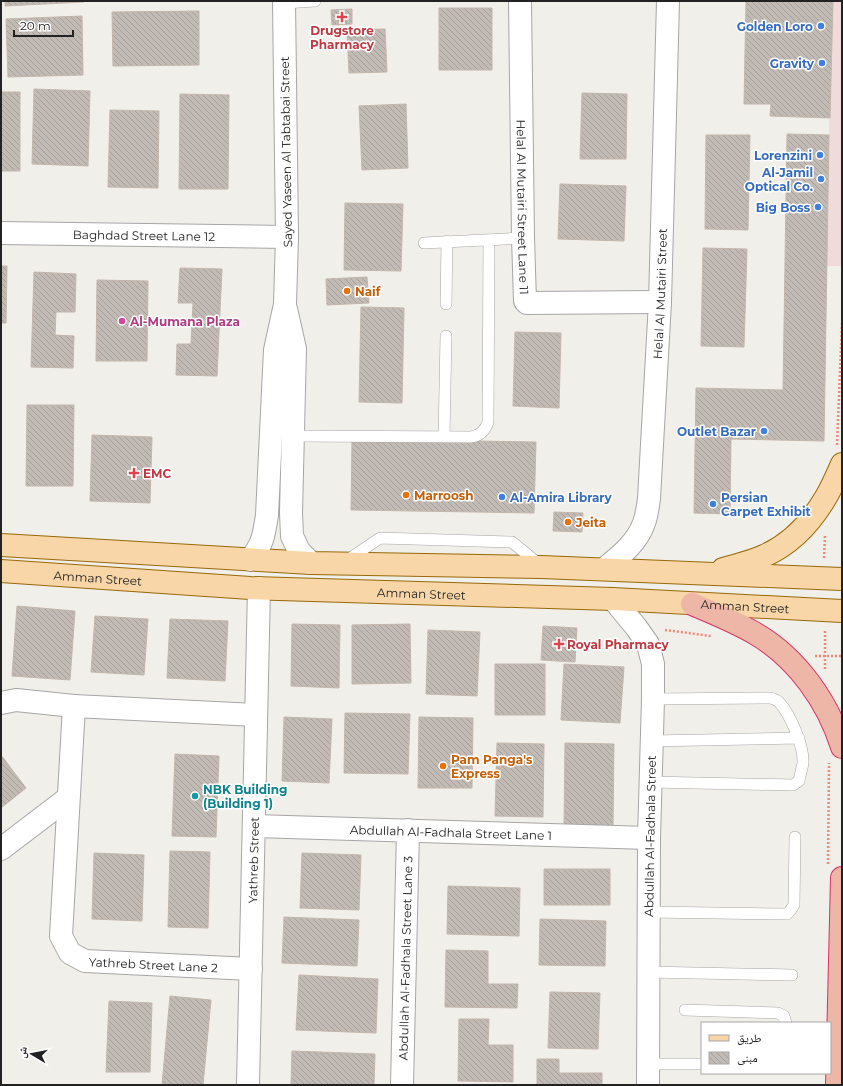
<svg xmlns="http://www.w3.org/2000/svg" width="843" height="1086" font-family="Montserrat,'Noto Naskh Arabic',sans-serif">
	<defs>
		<pattern id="building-back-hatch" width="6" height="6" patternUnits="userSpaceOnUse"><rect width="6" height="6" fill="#c2bbb5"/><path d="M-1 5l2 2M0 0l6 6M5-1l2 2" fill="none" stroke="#a6a09b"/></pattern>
	</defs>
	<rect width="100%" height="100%" fill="#f1efe9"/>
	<path fill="#f1dbda" d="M831,1H842V266H827Z"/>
	<path fill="url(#building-back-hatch)" stroke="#c3b6ac" d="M5,1H83L84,2L5,6Z
		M746,1H833L830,118L770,116L771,104H744Z
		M439,8H492V70H439Z
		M352,9V24L332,25L331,10Z
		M199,11V65L113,66L112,12Z
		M82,16L83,75L8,77L6,19Z
		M385,29L387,72L349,73L347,30Z
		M34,89L90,91L88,166L32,164Z
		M1,92H20V171H1Z
		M582,93L627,94L626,159H580Z
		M180,94L229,95L228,189H179Z
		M406,104L408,168L362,170L359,106Z
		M110,110L159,111L158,188L108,187Z
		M787,134L829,135L824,441L731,439L730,514L694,513L696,388L783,390Z
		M706,135H750L748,230L705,229Z
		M560,184L626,186L624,241L558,239Z
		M345,203L403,204L401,271L344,270Z
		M703,248L747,249L744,347L701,346Z
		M1,266H7L6,323H1Z
		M180,268L222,269L217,376L176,375L177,344H191L193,303H178Z
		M34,272L76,274L75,312H56L55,335L74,336L73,368L31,367Z
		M367,277L369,303L327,305L326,279Z
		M97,280L148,281L147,361H96Z
		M361,307L404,308L402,403L359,402Z
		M515,332L561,333L559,408L513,406Z
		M27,405H74L73,486H26Z
		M92,435L152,437L150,503L90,501Z
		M352,439L536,442L534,513L351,510Z
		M554,512L583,513L582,532L553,531Z
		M17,606L75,611L70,680L12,676Z
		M95,616L148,619L144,675L91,672Z
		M170,619L228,621L225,681L167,678Z
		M292,624L340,625L339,688L291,686Z
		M410,624L411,683L352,684V625Z
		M543,626L577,628L575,662L541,660Z
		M428,630L480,632L477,696L426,694Z
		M495,664H545V715H495Z
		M564,664L624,667L620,723L561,720Z
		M345,713L410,714L408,774L344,773Z
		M284,717L332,719L329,783L282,781Z
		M419,717L473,718L472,788H418Z
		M497,743L544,744L543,817L495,816Z
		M565,743L614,744L613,827L564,826Z
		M175,754L219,756L216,837L172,836Z
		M1,755L26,788L1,808Z
		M170,851L210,852L208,928L168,927Z
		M94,853L144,855L142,921L92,919Z
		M302,853L361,855L359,910L300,908Z
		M544,869H610V905H544Z
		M448,886L520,888L519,936L447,934Z
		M284,917L359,920L357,966L282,963Z
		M540,919L606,921L605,966L539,965Z
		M446,950L488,951V984H518L517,1008L445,1007Z
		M299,975L378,979L376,1033L296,1030Z
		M550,992L600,993L598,1049L548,1048Z
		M170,996L211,1000L203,1085H162Z
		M109,1001L152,1003L150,1072H106Z
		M459,1019H489L488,1045H513V1082L458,1081Z
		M292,1051L375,1054L374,1085H291Z
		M537,1059H559V1073H602V1085H537Z"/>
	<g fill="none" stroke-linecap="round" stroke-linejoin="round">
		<defs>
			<path id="service" d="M284,3L315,1
				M424,243L523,238
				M446,304L447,241
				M293,436L471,437C480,436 485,431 488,422L489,240
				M444,437L446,336
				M346,561L380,538L512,542L540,565
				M651,741L799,738
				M650,782L793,785L799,781C800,775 802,769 803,763C804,746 790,714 779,702C777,700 773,699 771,698L653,699
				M649,912L787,914L790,911L794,905L795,837
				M648,972L792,975
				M685,1010L778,1013L784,1016L786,1023
				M648,1064H702"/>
			<g id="minor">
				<path id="s1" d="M520,1L523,238L525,301L527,303L660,302"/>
				<path id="s2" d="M1,233L287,237"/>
				<path id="s3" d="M604,569C620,556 637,543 644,523C647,515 648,506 649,498L660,302L668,1"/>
				<path d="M613,599L636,627L648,644L653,664V699L649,838L648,1085"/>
				<path d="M1,703L16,700L74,706L256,715"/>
				<path id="s4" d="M74,706L61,936L70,953L85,961L251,969"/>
				<path id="s5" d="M254,826L649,838"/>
				<path d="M1,849L68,798"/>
				<path id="s6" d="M248,1085L259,588"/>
				<path id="s7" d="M402,1085L408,830"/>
			</g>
			<path id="tertiary" d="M286,309L295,349L291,513L292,536L299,551L311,563
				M250,560C263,544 264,535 267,515L275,350L285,304L287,237L284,1"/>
			<g id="primary">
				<path d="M1,545L311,563L541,567L842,579"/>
				<path d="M723,569C737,565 751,562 764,556C791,544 812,521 826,497C832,487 837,475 842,464"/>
				<path id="s8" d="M1,571L250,588L613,599L842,611"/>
			</g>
			<path id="trunk" d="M692,604C713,613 736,622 756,634C797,658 828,702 842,747
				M837,1085L842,878"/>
		</defs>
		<use href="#service" stroke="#a6a6a6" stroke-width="12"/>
		<use href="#minor" stroke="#a6a6a6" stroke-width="24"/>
		<use href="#tertiary" stroke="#a6a6a6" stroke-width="24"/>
		<use href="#primary" stroke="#986907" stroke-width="24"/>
		<use href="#trunk" stroke="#d43268" stroke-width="24"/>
		<path stroke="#f48678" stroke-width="2.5" stroke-dasharray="2 2" stroke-linecap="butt" d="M837,445L842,322
			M824,558L825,535
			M665,630L711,636
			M825,631V670
			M815,656H842
			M828,864L829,763"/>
		<use href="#service" stroke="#fff" stroke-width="11"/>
		<use href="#minor" stroke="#fff" stroke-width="22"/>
		<use href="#tertiary" stroke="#fff" stroke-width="22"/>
		<use href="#primary" stroke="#f8d6a8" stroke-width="22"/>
		<use href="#trunk" stroke="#eeb6a6" stroke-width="22"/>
	</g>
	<g fill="#e0444e" stroke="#fff" stroke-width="1.5">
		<path d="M340 11h4v4h4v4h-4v4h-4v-4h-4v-4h4z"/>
		<path d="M132 467h4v4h4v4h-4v4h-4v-4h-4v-4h4z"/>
		<path d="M557 638h4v4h4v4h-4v4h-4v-4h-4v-4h4z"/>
	</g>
	<g fill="#3f7fe0" stroke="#fff" stroke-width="1.5">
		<circle cx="821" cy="26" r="4"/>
		<circle cx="822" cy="63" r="4"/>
		<circle cx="820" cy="155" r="4"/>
		<circle cx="821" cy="179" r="4"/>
		<circle cx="818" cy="207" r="4"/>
		<circle cx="764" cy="431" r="4"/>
		<circle cx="502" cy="497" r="4"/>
		<circle cx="713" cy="504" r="4"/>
	</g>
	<g fill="#e8710a" stroke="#fff" stroke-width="1.5">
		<circle cx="347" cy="291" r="4"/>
		<circle cx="406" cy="495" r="4"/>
		<circle cx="568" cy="522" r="4"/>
		<circle cx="443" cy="766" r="4"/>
	</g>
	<circle fill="#d1479c" stroke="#fff" stroke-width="1.5" cx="122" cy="321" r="4"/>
	<circle fill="#0f9aa8" stroke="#fff" stroke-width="1.5" cx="195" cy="796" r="4"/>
	<g text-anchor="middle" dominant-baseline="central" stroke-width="3" stroke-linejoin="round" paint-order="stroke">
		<g font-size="12" font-weight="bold" fill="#366cbe" stroke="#fff" text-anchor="end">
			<text x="813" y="26">Golden Loro</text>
			<text x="814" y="63">Gravity</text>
			<text x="812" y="155">Lorenzini</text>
			<text x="813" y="172">Al-Jamil<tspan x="813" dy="14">Optical Co.</tspan></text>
			<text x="810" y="207">Big Boss</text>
			<text x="756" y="431">Outlet Bazar</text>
			<text x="510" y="497" text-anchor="start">Al-Amira Library</text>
			<text x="721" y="497" text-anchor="start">Persian<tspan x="721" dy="14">Carpet Exhibit</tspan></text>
		</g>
		<g font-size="12" font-weight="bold" fill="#be3a42" stroke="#fff" text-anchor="start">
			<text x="342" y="30" text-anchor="middle">Drugstore<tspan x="342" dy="14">Pharmacy</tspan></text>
			<text x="143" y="473">EMC</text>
			<text x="567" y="644">Royal Pharmacy</text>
		</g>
		<g font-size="12" fill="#222" stroke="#fff">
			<text transform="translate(286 152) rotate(-91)">Sayed Yaseen Al Tabtabai Street</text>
			<text stroke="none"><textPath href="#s1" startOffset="206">Helal Al Mutairi Street Lane 11</textPath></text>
			<text stroke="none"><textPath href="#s2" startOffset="143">Baghdad Street Lane 12</textPath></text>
			<text stroke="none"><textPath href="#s3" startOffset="292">Helal Al Mutairi Street</textPath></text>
			<text stroke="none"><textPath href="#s8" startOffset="97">Amman Street</textPath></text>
			<text stroke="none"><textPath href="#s8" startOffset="421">Amman Street</textPath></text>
			<text stroke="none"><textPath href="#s8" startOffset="745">Amman Street</textPath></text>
			<text stroke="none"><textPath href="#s5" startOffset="197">Abdullah Al-Fadhala Street Lane 1</textPath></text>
			<text transform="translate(650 836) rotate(-89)">Abdullah Al-Fadhala Street</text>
			<text stroke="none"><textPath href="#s6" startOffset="225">Yathreb Street</textPath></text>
			<text stroke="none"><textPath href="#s7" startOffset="127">Abdullah Al-Fadhala Street Lane 3</textPath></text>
			<text stroke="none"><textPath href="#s4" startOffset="335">Yathreb Street Lane 2</textPath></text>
		</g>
		<g font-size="12" font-weight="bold" fill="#c56008" stroke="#fff" text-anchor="start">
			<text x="355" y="291">Naif</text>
			<text x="414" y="495">Marroosh</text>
			<text x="576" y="522">Jeita</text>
			<text x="451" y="759">Pam Panga's<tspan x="451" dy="14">Express</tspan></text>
		</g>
		<g font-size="12" font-weight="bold" fill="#b23c85" stroke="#fff" text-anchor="start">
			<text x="130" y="321">Al-Mumana Plaza</text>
		</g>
		<g font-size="12" font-weight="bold" fill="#0d838f" stroke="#fff" text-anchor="start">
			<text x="203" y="789">NBK Building<tspan x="203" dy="14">(Building 1)</tspan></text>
		</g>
	</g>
	<rect width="843" height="1086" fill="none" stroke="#222222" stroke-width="4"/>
	<rect x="701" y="1022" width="130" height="52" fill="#ffffff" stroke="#a7a7a7"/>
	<rect x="709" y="1035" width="20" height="6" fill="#f8d6a8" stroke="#a7a7a7"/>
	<text x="737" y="1042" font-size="12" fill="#222222">طريق</text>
	<rect x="709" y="1052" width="20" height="12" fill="url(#building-back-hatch)" stroke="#a7a7a7"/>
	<text x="737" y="1062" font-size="12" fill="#222222">مبنى</text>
	<g transform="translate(32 1054) rotate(280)" stroke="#ffffff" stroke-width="3" paint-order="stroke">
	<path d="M0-3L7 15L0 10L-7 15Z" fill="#222222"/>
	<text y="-6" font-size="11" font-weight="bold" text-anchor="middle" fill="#222222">ش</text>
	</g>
	<path d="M14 30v6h59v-6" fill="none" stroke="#222222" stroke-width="2"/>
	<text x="20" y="30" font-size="12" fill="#222222" stroke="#ffffff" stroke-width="3" paint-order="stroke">20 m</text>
</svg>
